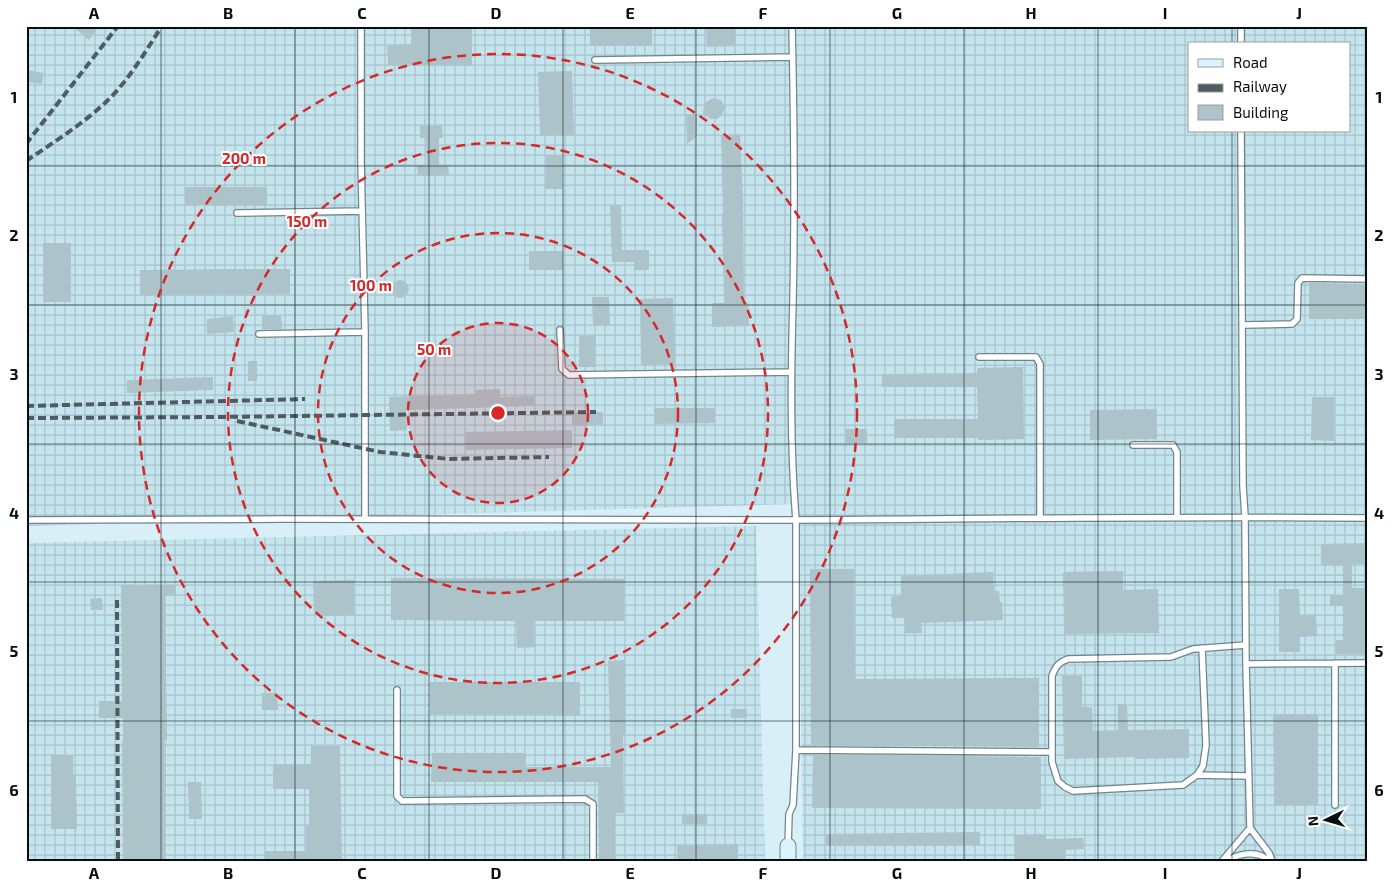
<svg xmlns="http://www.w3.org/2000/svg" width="1393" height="887" font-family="'Exo 2',sans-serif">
	<defs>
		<pattern id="industrial-grid" width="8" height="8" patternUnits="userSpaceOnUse" patternTransform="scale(1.25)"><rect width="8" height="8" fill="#c4e4ee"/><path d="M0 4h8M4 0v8" fill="none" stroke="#a7c2cb"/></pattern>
	</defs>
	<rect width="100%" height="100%" fill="#d8eff7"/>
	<path fill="url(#industrial-grid)" fill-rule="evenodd" d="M26,26H1367V861H803L798,504L26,526ZM1189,44H1349V131H1189Z
		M756,526L765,861H26V543Z"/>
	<path fill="#adc3ca" d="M72,26H99L89,40Z
		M411,26H472V66L388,65L387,45L411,44Z
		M590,26H652V46H590Z
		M706,26H735L736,46L707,47Z
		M26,70L44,73L42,84L26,82Z
		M572,71L574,135L540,136L538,72Z
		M713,98L721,100L725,107L722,115L717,119H711L703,114L704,105L706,102Z
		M686,114H697V136L687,144Z
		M420,126H442L443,138H439V166H448L449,175L418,176L417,166L427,165L426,138H420Z
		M740,134L743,199L744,303L748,302L749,326L712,327V303H724L722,214L723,213L721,135Z
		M546,155H562V189H546Z
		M185,187H267V205H185Z
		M610,205H621L622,250H649V270H634V262H612Z
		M43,243H71V302H43Z
		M529,251H563V270H529Z
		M241,269H290V294L140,295V270Z
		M391 289a9 9 0 1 1 18 0a9 9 0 1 1-18 0Z
		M1309,283L1367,284V319H1309Z
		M592,297H609L610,325H593Z
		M673,298L675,364L641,365L640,299Z
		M262,315H281L282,329H262Z
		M233,316L234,332L207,334V319Z
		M579,336H596V367H579Z
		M248,361H257V381H248Z
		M1023,367L1024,439L978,440V438H894V419H978L977,387H882V374L977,373V368Z
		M213,377V390L127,393V380Z
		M500,389V397L534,396L535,406L406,410L407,430L390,431L389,397L476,394V390Z
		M1312,397H1334V441L1311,440Z
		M654,408H715V423L654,424Z
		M1157,409V439L1090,440V410Z
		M572,412H603V425L572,426Z
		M846,429H867V443H846Z
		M572,430V448L465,450V432Z
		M1367,543V564H1352V588H1367V654H1336V640H1343V606H1330V595H1343V565H1321V544Z
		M810,569H854L855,679L1039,678V747L813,745V744H811Z
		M1123,571V590L1158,589L1159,633L1064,634L1063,572Z
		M993,572L994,591H999L1000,602H1002L1003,620L921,623L922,633H905L904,618H892L891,597L901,596V576Z
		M391,578L625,579L624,621H534L535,647L517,648L516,621L391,620Z
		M354,580V615L314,616L313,581Z
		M121,585H176V595H165L167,740H164L165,861H123L122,741H123V718H99V701H122Z
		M1279,589H1299L1300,616L1316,615L1317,636L1300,637V652H1279Z
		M102,598L103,610H91L90,599Z
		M625,660L626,735H623L624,813H615V861H599L598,782H431L432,753H526V767H611L608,661Z
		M1082,675V707H1092L1093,731L1118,730V704H1127L1128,730L1189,729V758L1136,759V757L1064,759L1062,676Z
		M430,682H580V715L430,714Z
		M262,693H277L278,710H262Z
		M731,709H747V718H731Z
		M1273,714H1318V805H1274Z
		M311,746H340L342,861H265V851H306V825H309V789H273V764H311Z
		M51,755H73V776H76L77,829H51Z
		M813,755L1041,757V809L812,808Z
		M188,782H201L202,819H189Z
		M682,814H707V824H682Z
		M980,832V845L826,846V834Z
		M1046,834V839L1083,838L1084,849L1065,850L1066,861H1015L1014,835Z
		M738,844V861H677V845Z"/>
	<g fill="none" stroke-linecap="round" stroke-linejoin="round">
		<defs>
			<path id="lane" d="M361,26V162L365,332V519
				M1241,26V44
				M595,60L793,57
				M1241,131L1243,486L1245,517L1246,664L1250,828L1269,853L1272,861
				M237,213L362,211
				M1242,325L1292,324L1297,319L1298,283L1302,278L1367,279
				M560,330L562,369L569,375L791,372
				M259,334L365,332
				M979,357H1036L1040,364V518
				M1133,445H1173L1177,452V517
				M26,520C282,518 538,520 794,520C985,519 1176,516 1367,518
				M1246,645L1193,649L1171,657L1068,659C1059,662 1055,667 1052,676V762L1058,781L1065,787L1073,791L1183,785L1197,775L1248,776
				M1246,664L1367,663
				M397,690V796L402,801L585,799L593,804V861
				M796,750L1052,752
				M1197,775L1203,766L1206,745L1202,648
				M1335,805V663
				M788,846L789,814L793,805L796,750V520C790,447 791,373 793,300C795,209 794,117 792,26
				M1222,861L1250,828
				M1227,861C1239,853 1258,850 1269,861"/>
			<path id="secondary" d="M788,846V861"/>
		</defs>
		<use href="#lane" stroke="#70858c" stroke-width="8"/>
		<use href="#secondary" stroke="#70858c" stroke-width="17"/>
		<use href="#lane" stroke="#fff" stroke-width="5.5"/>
		<use href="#secondary" stroke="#d9f4fd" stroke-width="15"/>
		<path stroke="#4e5b5f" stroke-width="4" stroke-dasharray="8 4" stroke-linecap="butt" d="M26,144L118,26
			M26,161C54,142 83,124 107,101C129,80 145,52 162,26
			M26,406L305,399
			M26,418L219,417L596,412
			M237,421L380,452L449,459L549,457
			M117,600L118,861"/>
	</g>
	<path fill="none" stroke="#060e10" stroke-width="1" stroke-opacity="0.55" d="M161,26V861M295,26V861M429,26V861M563,26V861M696,26V861M830,26V861M964,26V861M1098,26V861M1232,26V44M1232,131V861M26,166H1367M26,305H1367M26,444H1367M26,582H1367M26,721H1367"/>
	<circle cx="498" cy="413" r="90" fill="#d62828" fill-opacity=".12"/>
	<g fill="none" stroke="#d62828" stroke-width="2.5" stroke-dasharray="9 6">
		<circle cx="498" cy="413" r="90"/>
		<circle cx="498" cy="413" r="180"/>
		<circle cx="498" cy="413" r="270"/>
		<circle cx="498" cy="413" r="359"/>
	</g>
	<circle cx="498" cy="413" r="8" fill="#d62828" stroke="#fff" stroke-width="2.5"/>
	<g font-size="15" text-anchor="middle" font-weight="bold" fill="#d62828" stroke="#fff" stroke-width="4" stroke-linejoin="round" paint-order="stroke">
		<text x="244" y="164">200 m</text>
		<text x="307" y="227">150 m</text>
		<text x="371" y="291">100 m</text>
		<text x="434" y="355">50 m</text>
	</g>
	<rect width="1393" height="887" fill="none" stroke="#ffffff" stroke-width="55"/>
	<rect x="1188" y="42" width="162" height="90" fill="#ffffff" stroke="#9b9f9f"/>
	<rect x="1198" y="59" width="25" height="8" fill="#d9f4fd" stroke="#9b9f9f"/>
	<text x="1233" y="68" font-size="15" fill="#060e10">Road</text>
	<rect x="1198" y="84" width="25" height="8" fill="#4e5b5f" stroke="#9b9f9f"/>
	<text x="1233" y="92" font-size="15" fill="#060e10">Railway</text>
	<rect x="1198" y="105" width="25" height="15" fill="#adc3ca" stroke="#9b9f9f"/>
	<text x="1233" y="118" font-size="15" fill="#060e10">Building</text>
	<g transform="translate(1326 820) rotate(265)" stroke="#ffffff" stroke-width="4" paint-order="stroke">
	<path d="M0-4L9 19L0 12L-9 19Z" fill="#060e10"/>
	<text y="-8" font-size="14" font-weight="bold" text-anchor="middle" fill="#060e10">N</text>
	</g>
	<rect x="28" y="28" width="1338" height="832" fill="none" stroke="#060e10" stroke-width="2"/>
	<g font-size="16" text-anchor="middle" font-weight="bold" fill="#060e10">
		<text x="94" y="19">A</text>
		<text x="228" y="19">B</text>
		<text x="362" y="19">C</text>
		<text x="496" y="19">D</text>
		<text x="630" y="19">E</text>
		<text x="763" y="19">F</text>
		<text x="897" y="19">G</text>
		<text x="1031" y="19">H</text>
		<text x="1165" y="19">I</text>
		<text x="1299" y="19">J</text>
		<text x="14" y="103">1</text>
		<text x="1379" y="103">1</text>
		<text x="14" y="241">2</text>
		<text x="1379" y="241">2</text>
		<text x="14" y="380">3</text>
		<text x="1379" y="380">3</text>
		<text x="14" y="519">4</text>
		<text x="1379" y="519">4</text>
		<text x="14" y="657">5</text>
		<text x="1379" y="657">5</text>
		<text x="14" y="796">6</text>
		<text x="1379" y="796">6</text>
		<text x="94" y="879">A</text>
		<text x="228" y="879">B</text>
		<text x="362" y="879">C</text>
		<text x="496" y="879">D</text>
		<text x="630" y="879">E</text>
		<text x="763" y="879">F</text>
		<text x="897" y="879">G</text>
		<text x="1031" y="879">H</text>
		<text x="1165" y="879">I</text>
		<text x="1299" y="879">J</text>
	</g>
</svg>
